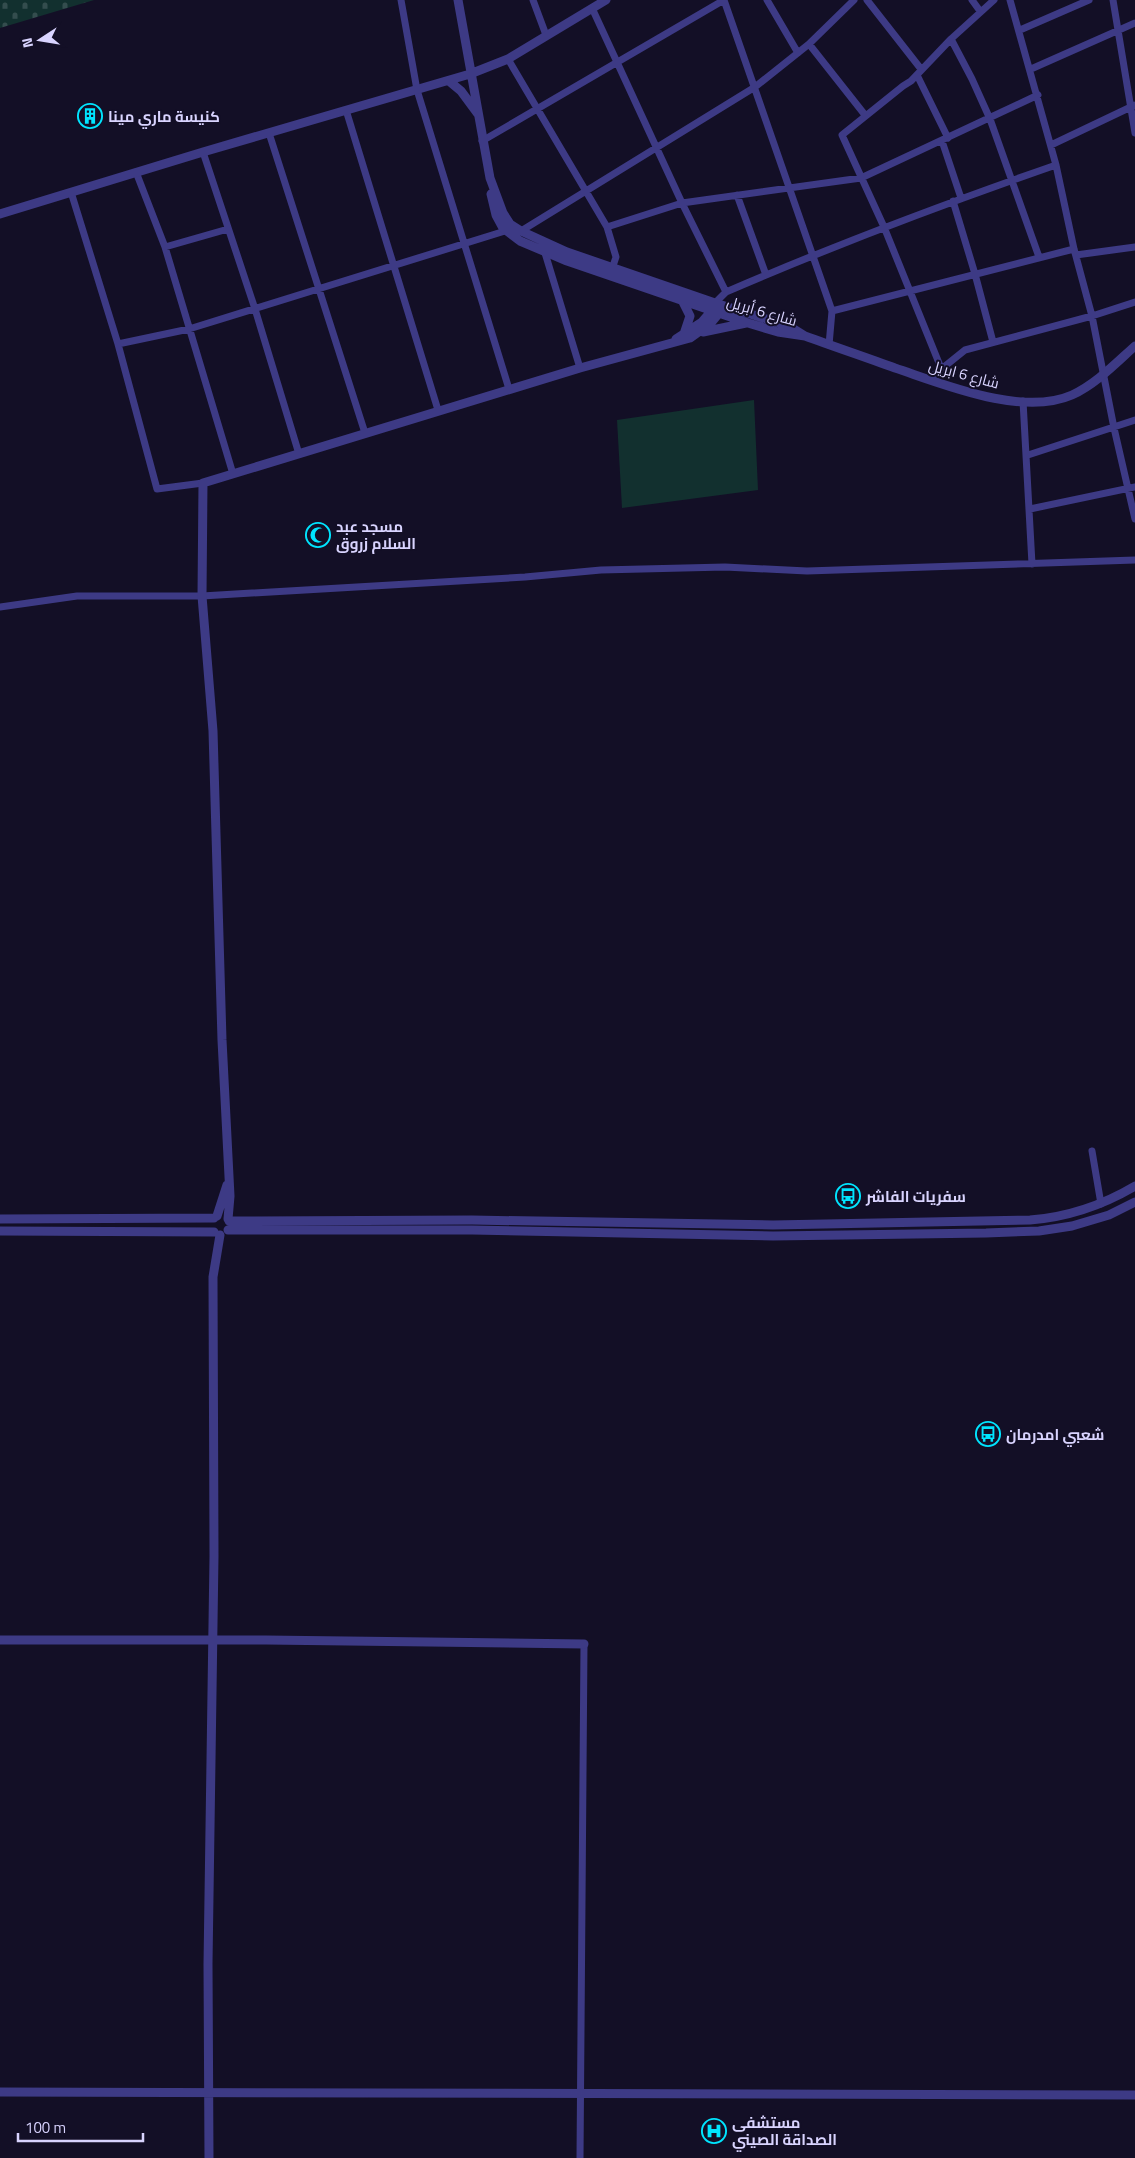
<svg xmlns="http://www.w3.org/2000/svg" width="1135" height="2158" font-family="'Titillium Web',Cairo,sans-serif">
	<defs>
		<pattern id="cemetery-stones" width="16" height="16" patternUnits="userSpaceOnUse" patternTransform="scale(1.25)"><rect width="16" height="16" fill="#12302f"/><path d="M2 7V4a2 2 0 0 1 4 0v3zM10 15v-3a2 2 0 0 1 4 0v3z" fill="#344d4e"/></pattern>
	</defs>
	<rect width="100%" height="100%" fill="#130f26"/>
	<path fill="#12302f" d="M754,400L758,490L622,508L617,420Z"/>
	<path fill="url(#cemetery-stones)" d="M0,0H94L0,28Z"/>
	<g fill="none" stroke-linecap="round" stroke-linejoin="round">
		<path stroke="#3d3a85" stroke-width="7" d="M401,0L417,90L509,389
			M533,0L546,35
			M724,0L832,311L829,345
			M767,0L798,53
			M867,0L921,69
			M972,0L980,11
			M1010,0L1056,165L1074,249L1092,316L1114,428L1135,519
			M1113,0L1135,133
			M592,8L682,203L726,292
			M1020,30L1089,0
			M951,39L972,79L990,119L1039,257
			M809,44L865,115
			M508,59L607,227L616,257L611,272
			M1031,69L1135,23
			M917,75L948,138
			M346,110L438,410
			M269,133L365,433
			M482,141L724,0
			M942,141L961,198
			M1051,145L1135,105
			M203,152L255,309L299,454
			M136,172L165,247L233,474
			M71,192L118,344L157,489L203,483
			M737,195L766,275
			M953,201L975,274L993,342
			M607,227L682,203L861,178L1038,95
			M521,231L755,87L809,44L854,0
			M165,247L228,229
			M545,253L580,368
			M1076,255L1135,247
			M715,303L726,292C835,245 944,204 1056,165
			M832,311L1074,249
			M118,344L189,329L505,231
			M941,368L884,227L842,135L903,86L911,81L951,39L994,0
			M929,379L965,350L1092,316L1135,302
			M1023,401L1032,564
			M1028,455L1135,420
			M1030,509L1135,487
			M0,607L77,596H202L525,577L601,570L725,567L807,571L1135,560
			M1092,1151L1101,1204
			M580,2158L584,1644"/>
		<path stroke="#3d3a85" stroke-width="9" d="M458,0L490,178L503,213L510,224L521,231L567,252L715,303L789,326L805,336C835,347 865,357 895,368C943,384 1022,417 1072,395C1096,384 1116,363 1135,346
			M449,81L461,91L478,114
			M491,194L496,215L503,228L520,241L567,261L748,323L778,332L805,336
			M0,214L203,152L470,74L508,59L606,0
			M682,300L690,316L684,334
			M703,332L746,323
			M676,339L702,322L714,308
			M217,1216L227,1185
			M0,1219L214,1218
			M228,1219L230,1196L222,1040L213,731L202,596L203,483L580,368L690,338L711,323L725,306
			M229,1221L472,1220L773,1225L1030,1220C1067,1217 1103,1205 1135,1186
			M228,1230H472L773,1236L986,1233L1039,1231L1072,1226L1109,1215L1135,1202
			M0,1231L214,1232
			M0,1640H266L584,1644
			M0,2092L1135,2095
			M209,2158L208,1964L214,1556L213,1277L220,1235"/>
	</g>
	<defs>
		<symbol id="building-ring" viewBox="-11 -11 22 22"><circle r="9.5" fill="#130f26" stroke="#00e5ff" stroke-width="1.5"/><path d="M-4-6H4V6H1V3H-1V6H-4ZM-2.5-4.3h1.7v1.8h-1.7ZM.8-4.3h1.7v1.8H.8ZM-2.5-1h1.7V.8h-1.7ZM.8-1h1.7V.8H.8Z" fill="#00e5ff"/></symbol>
		<symbol id="mosque-ring" viewBox="-11 -11 22 22"><circle r="9.5" fill="#130f26" stroke="#00e5ff" stroke-width="1.5"/><path d="M3.5-4.9A6 6 0 1 0 3.5 4.9A5 5 0 1 1 3.5-4.9Z" fill="#00e5ff"/></symbol>
		<symbol id="bus-ring" viewBox="-11 -11 22 22"><circle r="9.5" fill="#130f26" stroke="#00e5ff" stroke-width="1.5"/><path d="M-5-6H5V4H4V6H2V4H-2V6H-4V4H-5ZM-3.5-4V0h7V-4ZM-3.5 1.2v1.5H-2V1.2ZM2 1.2v1.5H3.5V1.2Z" fill="#00e5ff"/></symbol>
		<symbol id="hospital-ring" viewBox="-11 -11 22 22"><circle r="9.5" fill="#130f26" stroke="#00e5ff" stroke-width="1.5"/><path d="M-5-5h3v3.5h4V-5h3V5h-3V1.5h-4V5h-3Z" fill="#00e5ff"/></symbol>
	</defs>
	<g fill-rule="evenodd">
		<use href="#building-ring" x="76" y="102" width="28" height="28"/>
		<use href="#mosque-ring" x="304" y="521" width="28" height="28"/>
		<use href="#bus-ring" x="834" y="1182" width="28" height="28"/>
		<use href="#bus-ring" x="974" y="1420" width="28" height="28"/>
		<use href="#hospital-ring" x="700" y="2117" width="28" height="28"/>
	</g>
	<g text-anchor="middle" dominant-baseline="central" stroke-width="4" stroke-linejoin="round" paint-order="stroke">
		<g font-size="15" font-weight="bold" fill="#d9d4ff" stroke="#130f26" text-anchor="start">
			<text x="108" y="116">كنيسة ماري مينا</text>
			<text x="336" y="526">مسجد عبد<tspan x="336" dy="17">السلام زروق</tspan></text>
			<text x="866" y="1196">سفريات الفاشر</text>
			<text x="1006" y="1434">شعبي امدرمان</text>
			<text x="732" y="2122">مستشفى<tspan x="732" dy="17">الصداقة الصيني</tspan></text>
		</g>
		<g font-size="15" fill="#d9d4ff" stroke="#130f26">
			<text transform="translate(762 311) rotate(16)">شارع 6 أبريل</text>
			<text transform="translate(964 374) rotate(15)">شارع 6 ابريل</text>
		</g>
	</g>
	<g transform="translate(40 40) rotate(258)" stroke="#130f26" stroke-width="4" paint-order="stroke">
	<path d="M0-4L9 19L0 12L-9 19Z" fill="#d9d4ff"/>
	<text y="-8" font-size="14" font-weight="bold" text-anchor="middle" fill="#d9d4ff">N</text>
	</g>
	<path d="M18 2133v8h125v-8" fill="none" stroke="#d9d4ff" stroke-width="2.5"/>
	<text x="25" y="2133" font-size="15" fill="#d9d4ff" stroke="#130f26" stroke-width="4" paint-order="stroke">100 m</text>
</svg>
